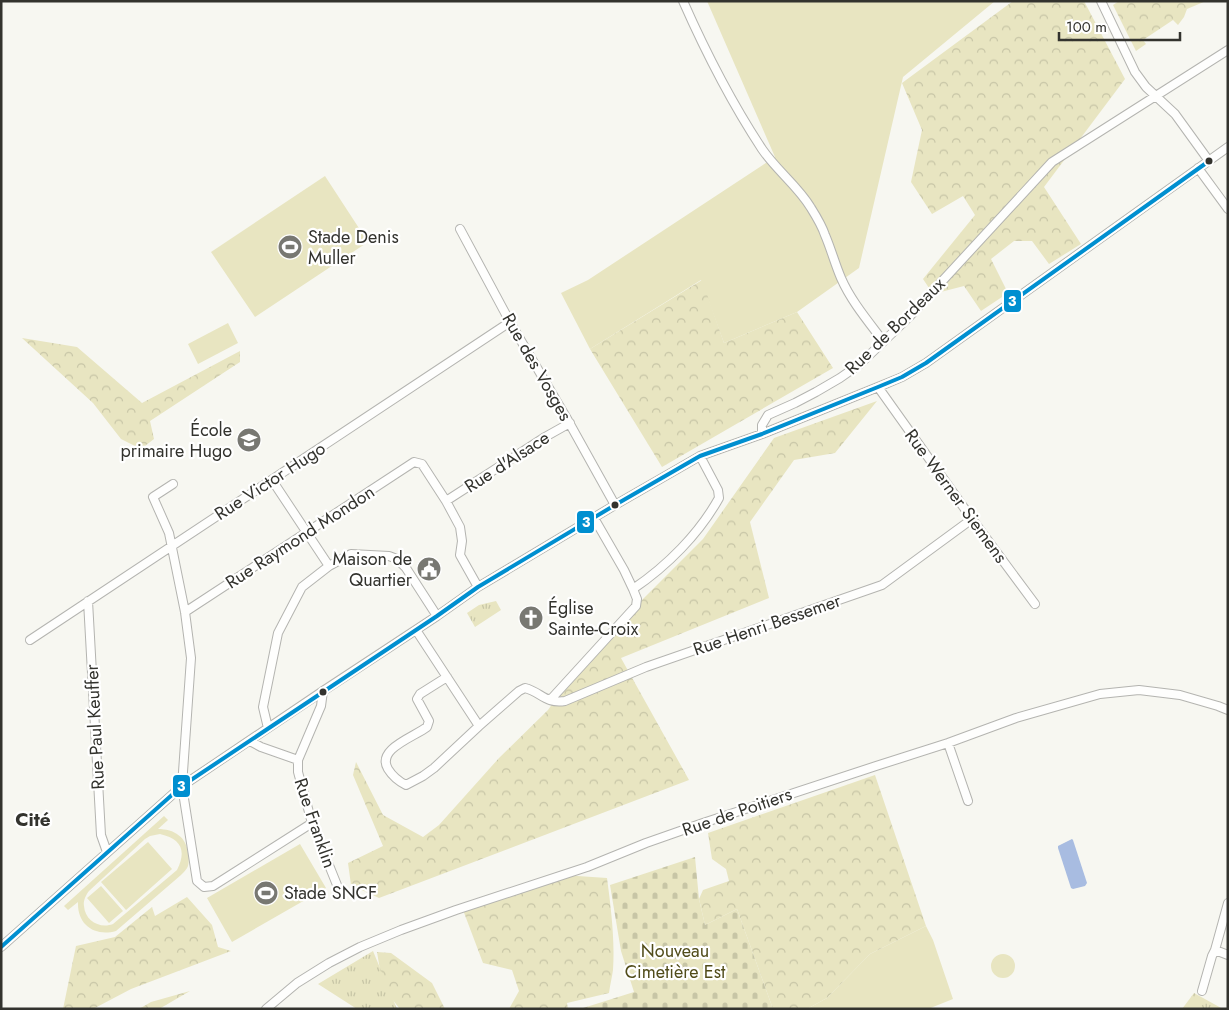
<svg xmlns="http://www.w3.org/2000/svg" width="1229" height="1010" font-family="Jost,sans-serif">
	<defs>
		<pattern id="forest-crowns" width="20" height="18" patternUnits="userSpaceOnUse" patternTransform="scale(1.25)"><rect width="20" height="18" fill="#e8e5c1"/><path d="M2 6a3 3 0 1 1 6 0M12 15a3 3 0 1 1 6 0" fill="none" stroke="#c7c5a6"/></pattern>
		<pattern id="cemetery-stones" width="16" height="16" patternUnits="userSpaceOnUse" patternTransform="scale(1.25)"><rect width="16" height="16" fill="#e8e5c1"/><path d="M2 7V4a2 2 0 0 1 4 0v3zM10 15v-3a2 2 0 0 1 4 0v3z" fill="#c7c5a6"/></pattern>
		<pattern id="park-tufts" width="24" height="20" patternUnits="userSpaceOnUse" patternTransform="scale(1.25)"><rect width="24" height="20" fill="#e8e5c1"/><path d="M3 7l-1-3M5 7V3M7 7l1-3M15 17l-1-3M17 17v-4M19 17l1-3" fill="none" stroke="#c7c5a6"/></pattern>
	</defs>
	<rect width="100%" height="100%" fill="#f7f7f1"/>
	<path fill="#e8e5c1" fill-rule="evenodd" d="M707,1H995L903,77L859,268L797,312L724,343L701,280L590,349L561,293L588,280L775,157Z
		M325,176L368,242L255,317L211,252Z
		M228,323L238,343L198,364L188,344Z
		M164,816L168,820L158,829C174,829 187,837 188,854C189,857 189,862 188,866C187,869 184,872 181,875L116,931C95,937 77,925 78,902L68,910L64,906ZM160,834C181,839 187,850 177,870L113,924C100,929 85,921 84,906C83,901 86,895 89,891L145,839L150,836Z
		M148,842L172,869L126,910L101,882Z
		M300,844L326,888L232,942L207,898Z
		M101,886L123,911L109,923L87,898Z
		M926,926L933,940L953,999L928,1009H807L827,998L870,954Z
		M991 966a12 12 0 1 1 24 0a12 12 0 1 1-24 0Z"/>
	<path fill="url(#forest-crowns)" d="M1013,1H1084L1125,79L1044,187L1081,244L1049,264L1032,241H1014L991,259L1008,293L981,311L964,286L933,294L923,279L975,215L963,196L932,214L911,182L922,130L902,83Z
		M1119,1H1206L1187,9L1184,17L1178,25L1173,20L1143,40L1146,44L1136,51L1113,5Z
		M702,280L724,343L797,312L833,368L662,467L590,349Z
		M22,338L77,347L142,403L240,351V362L150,421L154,439L141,449L121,439L93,403Z
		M877,401L835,453L794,460L750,522L769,598L621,658L689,780L379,898L351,885L348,863L383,846L353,775L356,762L383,815L423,837L439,825L499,758L548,710L557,697L616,626L703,539L774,438Z
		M875,775L926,926L870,954L827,998L807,1009H773L737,909L705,925L699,899L703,890L729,881L726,869L712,859L708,833Z
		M563,875L607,878C611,908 615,940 613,970C612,977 610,985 609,993L567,1003L568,1009H509L519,991L512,970L483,963L463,910Z
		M187,897L212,925L218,947L231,951L131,989L93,1009H63L76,946L115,937L152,907L155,916Z
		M377,952L391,953L432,983L445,1009H400L383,988Z
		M190,991L159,1009H139L151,1002Z"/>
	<path fill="url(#cemetery-stones)" d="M695,857L699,899L705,925L737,909L773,1009H580L634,992L621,951L610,885Z"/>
	<path fill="url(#park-tufts)" d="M496,601L501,610L475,627L467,613L479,605Z
		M373,951L397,1009H357L318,984Z
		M1194,993L1223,1009H1182Z"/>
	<path fill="#a8bce1" d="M1072,839L1073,840L1087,883L1085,886L1073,889L1071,888L1058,848V846Z"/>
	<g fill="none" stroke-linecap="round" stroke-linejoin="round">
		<defs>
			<path id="minor" d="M683,1C706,53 731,102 762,149C777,171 798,186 811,208C816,216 822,226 825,235C831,249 835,264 841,278C851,301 868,321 883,341
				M1101,1L1135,72L1146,87L1175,114L1209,161
				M1198,168L1228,209
				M460,229L510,322L566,417L615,505
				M878,387L972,519L1035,604
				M762,434V425L768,415L795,403L816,392L840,378L860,364L909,317L1052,162L1228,50
				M272,480L329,566
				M173,484L153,497L169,533L185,612L191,658L182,786L197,881L204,887L213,886L312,823
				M446,501L545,437L570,423
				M594,518L624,570L633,589
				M88,601L101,835L107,852
				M185,612L414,462L422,464L446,501L460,527L462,541L460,555L478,587
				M416,630L479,726
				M30,640L510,322
				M447,677L420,694L417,699L429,721L427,727C414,737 376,749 388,769C393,777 398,781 406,785L423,776L434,768L479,726L519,691L525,688C541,692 545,704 565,701L646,667L882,585L972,519
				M323,691L321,706L298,760V772L312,823L337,885
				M549,699L552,698L636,606L637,599L633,589C667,566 699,534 719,498L718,490L700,456
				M268,728L263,707L278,633L302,587L329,566L351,554L389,556L397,559L406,568L437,616
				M250,741L261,747L298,760
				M948,743L968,801
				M1,947L182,786L323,691L437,616L478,587L615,505L700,456L762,434L878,387L902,377L926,363L1228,147
				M1215,950L1228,955
				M1202,991L1212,956L1215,950L1228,903
				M266,1009L297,983L329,963L360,947L401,930L456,910L587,867L646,843L703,823L876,766L948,743L1016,718L1100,694L1139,690L1180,695L1218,706L1228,710"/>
		</defs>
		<use href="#minor" stroke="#b4b4b0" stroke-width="10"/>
		<use href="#minor" stroke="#fefefd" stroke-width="8"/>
		<defs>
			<path id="bus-1" d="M1,947L182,786L437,616L478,587L615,505L700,456L762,434L878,387L902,377L926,363L1209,161"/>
		</defs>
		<use href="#bus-1" stroke="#fff" stroke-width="8"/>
		<use href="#bus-1" stroke="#008fd0" stroke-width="4"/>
	</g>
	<defs>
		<symbol id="stadium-disc" viewBox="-11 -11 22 22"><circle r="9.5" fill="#787872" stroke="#fff"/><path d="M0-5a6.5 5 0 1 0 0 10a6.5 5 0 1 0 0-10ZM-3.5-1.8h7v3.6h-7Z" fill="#fff"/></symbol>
		<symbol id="school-disc" viewBox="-11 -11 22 22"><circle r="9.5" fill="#787872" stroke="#fff"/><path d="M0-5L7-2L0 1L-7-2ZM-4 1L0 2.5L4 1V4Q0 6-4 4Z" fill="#fff"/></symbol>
		<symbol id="civic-disc" viewBox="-11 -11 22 22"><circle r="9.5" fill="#787872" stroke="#fff"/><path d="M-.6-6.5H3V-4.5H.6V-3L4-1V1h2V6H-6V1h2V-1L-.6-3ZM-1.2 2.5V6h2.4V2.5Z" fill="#fff"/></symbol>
		<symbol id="church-disc" viewBox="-11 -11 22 22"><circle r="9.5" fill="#787872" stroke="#fff"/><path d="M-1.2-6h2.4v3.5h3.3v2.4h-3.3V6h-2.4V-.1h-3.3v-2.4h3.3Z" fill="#fff"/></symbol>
	</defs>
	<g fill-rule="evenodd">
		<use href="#stadium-disc" x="276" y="233" width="28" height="28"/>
		<use href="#school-disc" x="235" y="426" width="28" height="28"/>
		<use href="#civic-disc" x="415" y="555" width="28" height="28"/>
		<use href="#church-disc" x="517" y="604" width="28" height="28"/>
		<use href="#stadium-disc" x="252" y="879" width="28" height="28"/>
	</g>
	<g fill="#33332e" stroke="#fff" stroke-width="2">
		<circle cx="1209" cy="161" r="4.5"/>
		<circle cx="615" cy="505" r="4.5"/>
		<circle cx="323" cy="692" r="4.5"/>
	</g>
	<g text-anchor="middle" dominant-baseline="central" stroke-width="4.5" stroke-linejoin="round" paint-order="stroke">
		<g font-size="18" fill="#33332e" stroke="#fff" text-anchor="start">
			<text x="308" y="237">Stade Denis<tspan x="308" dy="21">Muller</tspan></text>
			<text x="232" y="430" text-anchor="end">École<tspan x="232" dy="21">primaire Hugo</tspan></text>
			<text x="412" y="559" text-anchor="end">Maison de<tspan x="412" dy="21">Quartier</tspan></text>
			<text x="548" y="608">Église<tspan x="548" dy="21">Sainte-Croix</tspan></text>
			<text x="284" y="893">Stade SNCF</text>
		</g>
		<g font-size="18" fill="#33332e" stroke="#fff">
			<text transform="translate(895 326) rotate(-44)">Rue de Bordeaux</text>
			<text transform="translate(537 367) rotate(60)">Rue des Vosges</text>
			<text transform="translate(507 462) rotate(-33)">Rue d'Alsace</text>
			<text transform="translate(270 481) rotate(-33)">Rue Victor Hugo</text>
			<text transform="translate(956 496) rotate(54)">Rue Werner Siemens</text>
			<text transform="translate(300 537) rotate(-33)">Rue Raymond Mondon</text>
			<text transform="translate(767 625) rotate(-19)">Rue Henri Bessemer</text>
			<text transform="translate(95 727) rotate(-93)">Rue Paul Keuffer</text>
			<text transform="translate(737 812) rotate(-19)">Rue de Poitiers</text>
			<text transform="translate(315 823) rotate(71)">Rue Franklin</text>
		</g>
		<g font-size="18" fill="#514c1a" stroke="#fff">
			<text x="675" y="951">Nouveau<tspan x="675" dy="21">Cimetière Est</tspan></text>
		</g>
		<g font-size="19" font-weight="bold" fill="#33332e" stroke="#fff">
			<text x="33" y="819">Cité</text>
		</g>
	</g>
	<g stroke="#fff" stroke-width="2">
		<rect x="1003" y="289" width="19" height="24" rx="5" fill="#008fd0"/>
		<rect x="576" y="510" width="19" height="24" rx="5" fill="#008fd0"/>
		<rect x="172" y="774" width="19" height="24" rx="5" fill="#008fd0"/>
	</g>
	<g font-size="14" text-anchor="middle" font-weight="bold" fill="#fff">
		<text x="1012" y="306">3</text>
		<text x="586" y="527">3</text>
		<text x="181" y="791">3</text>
	</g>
	<rect width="1229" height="1010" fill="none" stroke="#33332e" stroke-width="5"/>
	<path d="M1059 32v8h121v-8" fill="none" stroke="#33332e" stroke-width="2.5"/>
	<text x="1066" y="32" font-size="15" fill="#33332e" stroke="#ffffff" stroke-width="4" paint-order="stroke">100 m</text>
</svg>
